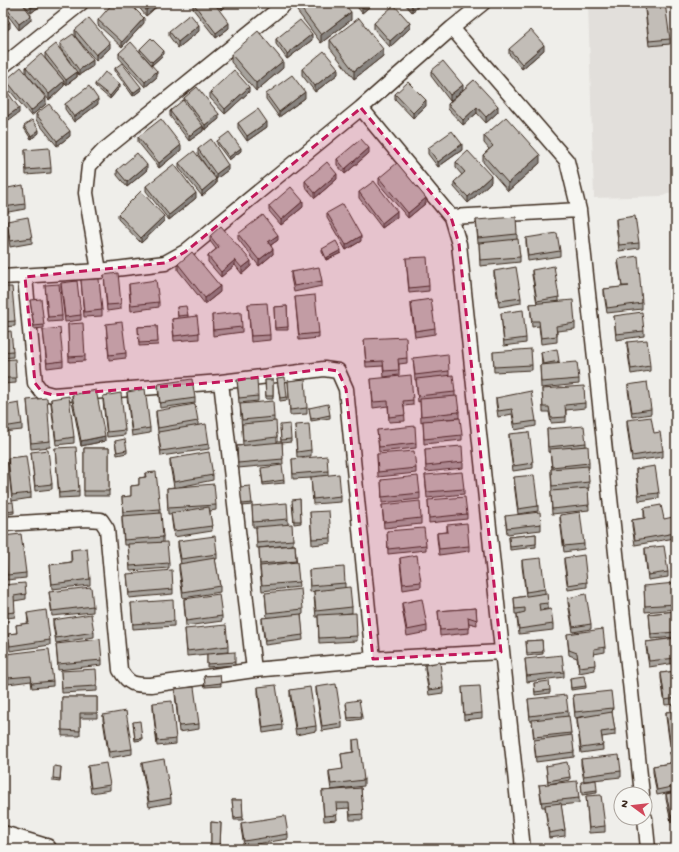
<svg xmlns="http://www.w3.org/2000/svg" width="679" height="852" font-family="'Gochi Hand',sans-serif">
	<rect width="100%" height="100%" fill="#efeeea"/>
	<filter id="ink" filterUnits="userSpaceOnUse"><feTurbulence type="fractalNoise" baseFrequency=".025" numOctaves="2"/><feDisplacementMap in="SourceGraphic" scale="8" xChannelSelector="R" yChannelSelector="G"/><feConvolveMatrix kernelMatrix="1 2 1 2 8 2 1 2 1" color-interpolation-filters="sRGB"/></filter>
	<g filter="url(#ink)">
		<path fill="#e2dfdb" d="M588,3H676V190L663,196L594,198Z"/>
		<g fill="none" stroke-linecap="round" stroke-linejoin="round">
			<defs>
				<path id="street" d="M452,28L567,161L579,210L642,794
					M3,66L81,3
					M361,108L451,217L459,244L523,849
					M451,217L579,210
					M99,271L86,193L89,166L103,151L286,3
					M3,277L99,271L165,263L185,252L361,108L452,28L483,3
					M25,277L35,383L42,392L53,395L221,382L324,369L338,371L346,389L373,659L501,652
					M221,382L254,670
					M3,524L86,519L101,520L107,529L120,670C129,685 134,685 151,685L254,670L373,659
					M645,818L648,849"/>
				<path id="secondary" d="M3,836L46,849"/>
			</defs>
			<use href="#street" stroke="#3b2a1e" stroke-width="17"/>
			<use href="#secondary" stroke="#3b2a1e" stroke-width="23"/>
			<use href="#street" stroke="#f6f6f2" stroke-width="14"/>
			<use href="#secondary" stroke="#f6f6f2" stroke-width="20"/>
		</g>
		<path fill="#a7a39d" stroke="#3b2a1e" d="M3,3L31,20L19,30L3,9Z
			M23,3H44L31,13Z
			M137,3H161L146,16L137,5Z
			M193,3L229,28L216,38L193,9Z
			M215,3H228L221,10Z
			M297,3L351,20L321,43L297,11Z
			M354,3H374L362,13Z
			M404,3H422L412,12Z
			M645,5L670,39V44L649,46L645,10Z
			M98,20L144,23L122,47L98,25Z
			M374,23L410,28L390,47L374,29Z
			M75,30L110,48L96,61L75,36Z
			M169,31H199L178,48L169,36Z
			M276,39L312,40L287,59L276,44Z
			M330,40L383,56L354,79L330,48Z
			M60,43L93,66L79,75L77,72V77L66,85L64,83V86L49,100L26,73V67H52L45,58V53L70,62L60,48Z
			M676,43V77L673,49V44Z
			M140,49L164,54L152,65L140,52Z
			M509,49L544,50L522,69L509,54Z
			M119,53L157,77L145,87L119,58Z
			M231,54L283,68L256,91L231,62Z
			M115,68L141,90L133,96L115,71Z
			M302,69L338,74L315,92L302,75Z
			M431,71L463,90L450,101L431,76Z
			M6,80L46,104L31,116L6,86Z
			M474,80L498,112L486,123L477,113L463,125L448,109V104Z
			M95,84L120,87L110,99L95,86Z
			M210,92H249L225,114L210,98Z
			M266,94L305,98L279,117L266,99Z
			M395,94L426,106L413,118L395,99Z
			M184,98L219,119L205,130L203,127V131L189,141L170,116V111L184,101Z
			M65,104H98L74,122L65,109Z
			M36,114L70,136L57,146L36,120Z
			M238,123L267,127L247,141L238,128Z
			M24,126L39,133L31,139L24,128Z
			M484,136L540,163L508,191L483,162V155L489,149L484,143Z
			M138,137L181,150L159,168L138,142Z
			M217,141L241,151L229,160L217,144Z
			M428,148L462,150L438,167L428,154Z
			M198,149L228,170L216,179V184L202,196L179,168V163L212,175L198,154Z
			M25,150L51,168V173L26,175Z
			M369,153L345,174L337,165V159Z
			M456,162L491,182L468,203L454,187V182L462,175L456,168Z
			M117,170H147L127,187L117,175Z
			M3,173L7,185V187L3,188Z
			M379,178L426,203L408,218L379,184Z
			M337,179L315,198L305,186V181Z
			M146,186L196,198L169,220L146,191Z
			M3,189L25,204V209L3,213Z
			M359,192L397,217L382,228L359,198Z
			M269,206L303,207L281,225L269,211Z
			M327,213L361,241L346,250L327,218Z
			M118,214L164,221L141,243L118,219Z
			M616,219L639,243V248L619,251L616,224Z
			M476,220L517,234V239L520,257V262L480,266L479,243H478Z
			M7,221L32,238V243L10,247L7,226Z
			M238,234L278,240L271,245L273,254L259,266L238,239Z
			M210,236L251,266L242,274L235,265L221,277L208,262V256L216,249L210,241Z
			M526,238L560,251V256L528,261L526,243Z
			M322,249L341,253L326,260L322,252Z
			M406,258L429,286V291L409,293Z
			M618,259L642,303V309L607,313L604,294V289L622,287L618,264Z
			M178,264L220,292L205,304L178,270Z
			M532,270L559,297V301L575,323V329L557,331V342L541,344L539,326L532,327L530,304H537L532,275Z
			M494,271L521,298V303L499,307L494,276Z
			M291,272L322,281V286L294,292L291,278Z
			M104,275L121,304V309L107,311Z
			M81,280L102,310V316L84,317Z
			M61,283L81,315V320L65,322L61,288Z
			M129,284L159,302V307L131,311L129,289Z
			M45,285L62,316V321L48,322Z
			M3,287L15,321V326L3,327Z
			M295,297L319,333V338L299,340Z
			M30,300L44,325V328L34,329Z
			M411,302L435,328V334L415,337L411,307Z
			M248,304L270,335V340L251,342Z
			M287,306L288,330H275L274,307Z
			M177,307L188,315V317L199,333V339L174,341L172,319L178,318Z
			M501,313L526,338V343L504,346Z
			M212,315L242,327V332L213,336Z
			M614,316L644,331V336L616,340Z
			M68,324L85,356V361L69,362Z
			M106,324L126,353V358L109,360Z
			M157,326L158,345L139,346L138,327Z
			M43,330L63,361V366L47,368Z
			M3,332L13,351V357L3,358Z
			M364,339L407,358V363L399,364V375L384,377L383,366L366,367Z
			M627,342L650,366V371L631,374L627,347Z
			M493,352L532,365V370L494,372Z
			M541,352L559,361V363L579,379V384L541,388L540,365H542Z
			M413,358L449,371V376L455,392V396L459,412V418L443,419L462,435V440L424,444L423,421L421,422L420,401L418,402L416,380H415Z
			M3,360L16,378V383L3,384Z
			M277,378L287,397V400L280,401Z
			M371,379L413,400V405L404,406L405,421L389,422L388,406L373,408Z
			M237,380L258,396V401L239,403Z
			M265,380H273V399H266Z
			M288,381L307,408V414L290,415Z
			M158,384L195,398V403L160,408L158,389Z
			M628,385L651,409V414L632,417L628,390Z
			M542,389L585,403V408L566,410V422L551,423L549,412H543Z
			M127,392L150,428V433L132,436L127,397Z
			M72,395L105,441L81,446L72,401Z
			M103,396L125,430V435L107,437L103,401Z
			M496,398L536,421V426L515,430L512,414L498,417L496,403Z
			M51,399L74,437V443L56,445L51,404Z
			M27,400L50,441V447L31,449Z
			M240,404L274,417V421L277,437V442H281L280,428L291,439V442L282,443L283,464L238,468L237,446L243,445Z
			M3,406L22,424V430L3,432Z
			M309,408L330,415V418L311,421Z
			M156,411L198,421V426L209,444V449L161,456L156,416Z
			M627,420L654,433L663,451V457L632,461L627,426Z
			M295,425L311,450V456L297,457Z
			M547,429L586,443V446L589,463V468H588L589,488H588L589,510L552,514L551,496V491H552L551,474V469H552L550,452H548Z
			M377,430L416,443V448L379,452Z
			M509,434L533,463V468L513,471L509,440Z
			M115,441L127,450V453L117,455Z
			M55,448L79,491V497L59,498Z
			M84,448H109V496H84Z
			M425,449L463,462V468L426,472Z
			M31,452L52,484V489L35,491Z
			M377,454L416,468V473L378,477Z
			M8,458L31,493V498L12,501L8,464Z
			M170,459L213,475V480L179,487L216,505V510L210,511L212,531L174,537L171,514H168L167,493V488L174,487L170,465Z
			M292,459L328,471V475L341,496V502L313,504L311,478L293,479Z
			M3,466L7,493V498L3,499Z
			M636,469L659,493V498L639,501L636,474Z
			M261,470L284,480V483L263,485Z
			M145,473L160,509V513L163,537V542L169,563V568L130,571L128,545H124L122,522V516H123L122,497L131,496V486L139,485V478L145,477Z
			M425,475L464,489V494L427,498Z
			M514,477L538,506V511L518,514L514,483Z
			M381,480L420,493V499L382,503Z
			M240,487L252,503V505L242,506Z
			M300,499L301,523L294,524L292,503Z
			M428,500L467,514V519L429,523Z
			M3,503L14,511V513L3,515Z
			M382,505L421,518V524L384,528Z
			M252,506L288,519V524L293,540V545L257,548L256,527H253Z
			M644,508L675,533V538L635,545L632,526V520L644,518Z
			M310,512L331,538V543L312,545Z
			M560,515L584,544V549L564,552L560,520Z
			M505,516L541,524V530L507,534Z
			M447,525L469,546V551L439,555L437,538V533L447,532Z
			M387,531L426,545V550L388,554Z
			M536,534V547L510,550L509,537Z
			M3,536L26,573V578L7,580L3,544Z
			M178,541L217,554V559H215L220,586V592L183,598L179,570V564H181L178,547Z
			M295,545L299,587L262,591L260,571L259,548Z
			M645,548L668,572V577L648,580L645,554Z
			M71,550L90,579V585L52,589L50,565L71,562Z
			M400,558L421,582V587L403,590L400,563Z
			M564,558L587,582V587L568,590L564,563Z
			M522,560L545,589V594L548,603V609L540,610V611L553,624V630L519,634L517,619V614H515L514,598L526,596L522,566Z
			M309,570L345,583V588L352,607V613L338,614L357,636V641L319,643L318,617H316L314,597V591H317L310,592Z
			M127,574L173,589V594L129,598Z
			M3,585L26,594V599L14,601L15,617L7,618V628H3Z
			M644,586L676,596V609L645,612Z
			M49,592L93,606V612L52,616Z
			M265,593L303,609V614L301,615L303,640L265,645L262,623V618H267Z
			M568,598L591,624V629L573,632L568,603Z
			M184,599L222,616V621L186,626L184,604Z
			M131,603L174,621V626L133,629Z
			M402,603L427,626V632L407,636L402,608Z
			M476,608L477,625L469,623V633L440,636L438,611Z
			M676,611V637L651,639L649,614Z
			M27,613L50,640V645L10,651L8,634L17,633L16,625L28,623Z
			M53,620L94,632V637L56,643L53,625Z
			M185,629L228,646V652L217,653L235,662V665L207,667V654L187,656Z
			M567,634L605,647V652L594,654L595,670L579,673L577,658L569,655Z
			M676,638V663L649,667L646,647V642Z
			M542,640L543,654L527,656L526,641Z
			M56,644L102,660V665L58,670Z
			M6,654L53,681V686L32,688L31,681L8,684Z
			M525,659L564,672V677L527,682Z
			M425,665L443,688V693L429,695L425,670Z
			M61,671L97,686V691L62,693Z
			M676,671V704L665,705L661,678V673Z
			M220,675L221,686L205,687L204,676Z
			M570,678L586,686V688L571,690Z
			M534,683L550,690V693L535,695Z
			M258,687L282,725V730L263,733L258,693Z
			M316,687L342,723V728L322,731L316,692Z
			M462,687L482,713V718L464,720Z
			M175,689L199,724V729L179,732L175,694Z
			M290,690L316,726V731L296,735L290,696Z
			M573,695L613,708L612,713L615,730V735L602,737L603,750L581,753L577,723V718L585,716L575,718Z
			M62,697H97V718H80V736H62Z
			M528,699L568,711V716L574,752V757L536,762L534,743L532,721H530Z
			M153,703L176,739V744L157,746L153,709Z
			M346,704L362,717V719L348,721Z
			M676,711V745L670,746L666,717V712Z
			M103,715L132,749V754L109,758L103,720Z
			M133,722L142,738V740L135,741Z
			M353,740L364,780V786L331,790L329,776V771L343,770L341,754L353,752Z
			M676,751V791L657,795L653,772V766L670,763L669,753Z
			M581,759L621,771V777L584,781L581,765Z
			M142,763L171,798V803L149,807L142,768Z
			M88,766L110,785V790L91,793L88,771Z
			M546,766L570,777V780L548,784Z
			M61,767L60,782L53,781V778Z
			M581,782L597,790V793L582,795Z
			M539,785L579,798V803L561,805L565,830V836L549,838L545,807H542Z
			M361,788L363,820H350L349,808L336,809L337,820L324,821L322,791Z
			M676,792V821L671,822L666,799V794Z
			M586,796L605,826V832L589,833Z
			M232,800H242L243,820H234Z
			M211,822L221,823L220,848H211Z
			M241,823L288,834V839L244,846L241,828Z"/>
		<path fill="#888480" stroke="#3b2a1e" d="M37,3H44L31,13V8Z
			M155,3H161L146,16V10Z
			M225,3H228L221,10V7Z
			M368,3H374L362,13V8Z
			M416,3H422L412,12V7Z
			M351,12V20L321,43V35Z
			M31,15V20L19,30V24Z
			M144,18V23L122,47V42Z
			M10,22V28L3,33V28Z
			M229,23V28L216,38V33Z
			M410,23V28L390,47V41Z
			M199,25V31L178,48V42Z
			M312,34V40L287,59V54Z
			M110,43V48L96,61V55Z
			M544,45V50L522,69V64Z
			M383,49V56L354,79V71Z
			M164,51V54L152,65V62Z
			M93,60V66L79,75V70Z
			M283,61V68L256,91V83Z
			M338,68V74L315,92V86Z
			M157,71V77L145,87V82Z
			M77,72V77L66,85V80Z
			M64,81V86L49,100V94Z
			M120,84V87L110,99V96Z
			M463,85V90L450,101V95Z
			M141,87V90L133,96V93Z
			M249,87V92L225,114V109Z
			M305,92V98L279,117V112Z
			M46,98V104L31,116V111Z
			M98,99V104L74,122V117Z
			M426,100V106L413,118V113Z
			M498,106V112L486,123V117Z
			M477,107V113L463,125V120Z
			M19,108V113L3,124V119Z
			M219,114V119L205,130V125Z
			M267,122V127L247,141V136Z
			M203,126V131L189,141V136Z
			M39,130V133L31,139V136Z
			M70,131V136L57,146V141Z
			M462,144V150L438,167V162Z
			M181,145V150L159,168V163Z
			M241,148V151L229,160V157Z
			M369,148V153L345,174V169Z
			M540,155V163L508,191V183Z
			M147,165V170L127,187V182Z
			M228,165V170L216,179V184L202,196V191L216,179V174Z
			M337,174V179L315,198V193Z
			M491,176V182L468,203V197Z
			M196,193V198L169,220V215Z
			M426,198V203L408,218V213Z
			M303,201V207L281,225V220Z
			M397,211V217L382,228V223Z
			M164,216V221L141,243V238Z
			M278,235V240L268,247V242Z
			M361,236V241L346,250V245Z
			M273,249V254L259,266V260Z
			M341,250V253L326,260V258Z
			M235,260V265L221,277V272Z
			M251,261V266L242,274V268Z
			M220,286V292L205,304V298Z
			M105,436V441L81,446V441Z
			M676,815V821L671,822V816Z"/>
		<path fill="#c2bdb7" stroke="#3b2a1e" d="M3,3H22L31,15L19,24L3,4Z
			M28,3H37L31,8Z
			M113,3H129L144,18L122,42L98,20Z
			M140,3H155L146,10Z
			M193,3H214L229,23L216,33Z
			M217,3H225L221,7Z
			M297,3H344L351,12L321,35Z
			M358,3H368L362,8Z
			M408,3H416L412,7Z
			M659,3H665L670,39L649,41L645,5Z
			M394,5L410,23L390,41L374,23Z
			M3,14L10,22L3,28Z
			M190,14L199,25L178,42L169,31Z
			M89,18L110,43L96,55L75,30Z
			M359,18L383,49L354,71L330,40Z
			M300,20L312,34L287,54L276,39Z
			M531,30L544,45L522,64L509,49Z
			M258,31L283,61L256,83L231,54Z
			M73,34L93,60L79,70L60,43Z
			M151,38L164,51L152,62L140,49Z
			M131,42L157,71L145,82L119,53Z
			M676,43V71L673,44Z
			M56,44L77,72L66,80L45,53Z
			M324,51L338,68L315,86L302,69Z
			M41,54L64,81L49,94L26,67Z
			M443,61L463,85L450,95L431,71Z
			M122,63L141,87L133,93L115,68Z
			M21,67L46,98L31,111L6,80Z
			M234,70L249,87L225,109L210,92Z
			M105,72L120,84L110,96L95,84Z
			M292,75L305,92L279,112L266,94Z
			M474,80L498,106L486,117L477,107L463,120L448,104Z
			M408,82L426,100L413,113L395,94Z
			M3,86L19,108L3,119Z
			M89,86L98,99L74,117L65,104Z
			M197,87L219,114L205,125L184,98Z
			M183,100L203,126L189,136L170,111Z
			M49,104L70,131L57,141L36,114Z
			M258,109L267,122L247,136L238,123Z
			M506,117L540,155L508,183L483,155L493,146L484,136Z
			M161,119L181,145L159,163L138,137Z
			M32,120L39,130L31,136L24,126Z
			M452,131L462,144L438,162L428,148Z
			M229,132L241,148L229,157L217,141Z
			M211,139L228,165L216,174L198,149Z
			M361,139L369,148L345,169L337,159Z
			M49,148L51,168L26,170L25,150Z
			M194,151L216,179L202,191L179,163Z
			M468,151L491,176L468,197L454,182L465,172L456,162Z
			M137,153L147,165L127,182L117,170Z
			M327,162L337,174L315,193L305,181Z
			M397,163L426,198L408,213L379,178Z
			M174,164L196,193L169,215L146,186Z
			M3,173H6L7,185H3Z
			M374,181L397,211L382,223L359,192Z
			M23,185L25,204L3,207V189Z
			M291,187L303,201L281,220L269,206Z
			M141,191L164,216L141,238L118,214Z
			M343,204L361,236L346,245L327,213Z
			M263,215L278,235L268,242L273,249L259,260L238,234Z
			M635,216L639,243L619,245L616,219Z
			M28,217L32,238L10,241L7,221Z
			M516,217L517,234L478,238L476,220Z
			M221,226L251,261L242,268L235,260L221,272L208,256L219,247L210,236Z
			M557,233L560,251L528,256L526,238Z
			M518,239L520,257L480,260L479,243Z
			M336,241L341,250L326,258L322,249Z
			M192,252L220,286L205,298L178,264Z
			M638,256L642,303L607,308L604,289L629,286H622L618,259Z
			M427,257L429,286L409,288L406,258Z
			M554,266L559,297L537,301L532,270Z
			M319,267L322,281L294,286L291,272Z
			M516,267L521,298L499,301L494,271Z
			M118,273L121,304L107,305L104,275Z
			M99,279L102,310L84,312L81,280Z
			M156,280L159,302L131,305L129,284Z
			M77,281L81,315L65,317L61,283Z
			M59,284L62,316L48,317L45,285Z
			M3,287H12L15,321L3,322Z
			M315,295L319,333L299,335L295,297Z
			M41,299L44,325L34,326L30,300Z
			M431,299L435,328L415,331L411,302Z
			M573,300L575,323L556,326L557,336L541,338L539,321H532L530,304Z
			M267,303L270,335L251,336L248,304Z
			M186,306L188,315L178,316L177,307Z
			M287,306L288,327L275,328L274,307Z
			M523,310L526,338L504,341L501,313Z
			M241,312L242,327L213,330L212,315Z
			M642,312L644,331L616,334L614,316Z
			M197,316L199,333L174,336L172,319Z
			M122,322L126,353L109,355L106,324Z
			M83,323L85,356L69,357L68,324Z
			M157,326L158,342L139,343L138,327Z
			M60,328L63,361L47,363L43,330Z
			M11,331L13,351L3,352V332Z
			M406,337L407,358L398,359L399,370L384,371L383,361L366,362L364,339Z
			M647,340L650,366L631,369L627,342Z
			M531,349L532,365L494,367L493,352Z
			M557,349L559,361L543,364L541,352Z
			M448,354L449,371L415,375L413,358Z
			M15,359L16,378H3V360Z
			M577,362L579,379L541,382L540,365Z
			M411,375L413,400L403,401L405,415L389,417L388,401L373,402L371,379Z
			M453,375L455,392L418,396L416,379Z
			M285,377L287,397L280,398L277,378Z
			M192,379L195,398L160,403L158,384Z
			M257,379L258,396L239,398L237,380Z
			M305,379L307,408L290,410L288,381Z
			M265,380H273V396H266Z
			M647,382L651,409L632,412L628,385Z
			M584,386L585,403L565,405L566,417L551,418L549,407H543L542,389Z
			M145,389L150,428L132,431L127,392Z
			M96,390L105,436L81,441L72,395Z
			M531,391L536,421L515,424L512,409L498,411L496,398Z
			M121,393L125,430L107,432L103,396Z
			M69,396L74,437L56,440L51,399Z
			M457,396L459,412L421,416L420,399Z
			M47,398L50,441L31,443L27,400Z
			M273,401L274,417L242,420L240,404Z
			M19,403L22,424L3,427V406Z
			M195,404L198,421L158,428L156,411Z
			M328,404L330,415L311,419L309,408Z
			M651,417L654,433L660,432L663,451L632,456L627,420Z
			M460,418L462,435L424,439L423,421Z
			M276,421L277,437L243,441L242,424Z
			M206,424L209,444L161,451L158,432Z
			M290,424L291,439L281,440L280,425Z
			M309,424L311,450L297,452L295,425Z
			M415,426L416,443L379,447L377,430Z
			M584,426L586,443L548,447L547,429Z
			M529,432L533,463L513,466L509,434Z
			M125,439L127,450L117,452L115,441Z
			M282,442L283,459L238,463L237,446Z
			M462,446L463,462L426,466L425,449Z
			M588,446L589,463L552,467L550,449Z
			M76,447L79,491L59,493L55,448Z
			M84,448H109V491H84Z
			M48,450L52,484L35,486L31,452Z
			M414,451L416,468L378,472L377,454Z
			M209,452L213,475L174,482L170,459Z
			M26,456L31,493L12,495L8,458Z
			M327,456L328,471L293,474L292,459Z
			M282,465L284,480L263,483L261,468Z
			M3,466L7,493L3,494Z
			M588,466L589,482L552,486L551,469Z
			M655,466L659,493L639,495L636,469Z
			M156,472L160,509L123,512L122,497L131,496V486L139,485V478L146,477L145,473Z
			M462,472L464,489L427,492L425,475Z
			M339,474L341,496L313,499L311,477Z
			M534,475L538,506L518,509L514,477Z
			M418,476L420,493L382,497L381,480Z
			M214,484L216,505L168,508L167,488Z
			M250,486L252,503L242,504L240,487Z
			M588,488L589,505L552,509L551,491Z
			M465,497L467,514L429,518L428,500Z
			M300,499L301,521H294L292,500Z
			M420,501L421,518L384,522L382,505Z
			M13,502L14,511L3,512V503Z
			M287,503L288,519L253,522L252,506Z
			M661,505L664,519L673,517L675,533L635,540L632,520L645,518L644,508Z
			M209,507L212,526L174,531L171,513Z
			M329,511L331,538L312,539L310,512Z
			M540,512L541,524L507,528L505,516Z
			M580,512L584,544L564,546L560,515Z
			M161,513L163,537L124,540L122,516Z
			M467,523L469,546L439,549L437,533L448,532L447,525Z
			M292,524L293,540L257,543L256,527Z
			M424,528L426,545L388,549L387,531Z
			M21,534L26,573L7,575L3,536Z
			M536,534V544L510,547L509,537Z
			M215,536L217,554L181,559L178,541Z
			M167,542L169,563L130,566L128,544Z
			M295,545L296,561L260,564L259,548Z
			M664,546L668,572L648,575L645,548Z
			M87,548L90,579L52,584L50,565L72,562L71,550Z
			M417,555L421,582L403,584L400,558Z
			M584,555L587,582L568,585L564,558Z
			M215,558L220,586L183,592L179,564Z
			M541,558L545,589L526,592L522,560Z
			M297,562L299,582L262,585L260,566Z
			M344,567L345,583L310,586L309,570Z
			M172,570L173,589L129,593L127,574Z
			M25,583L26,594L14,596L15,612L6,613L7,622L3,623V585Z
			M675,583L676,604L645,606L644,586Z
			M91,587L93,606L52,611L49,592Z
			M350,587L352,607L316,611L314,591Z
			M301,589L303,609L267,613L265,593Z
			M547,593L548,603L539,604L540,611L551,609L553,624L519,629L517,614L525,612V608L515,609L514,598Z
			M219,594L222,616L186,621L184,599Z
			M586,594L591,624L573,627L568,598Z
			M422,599L427,626L407,630L402,603Z
			M173,600L174,621L133,624L131,603Z
			M476,608L477,620L468,617L469,628L440,630L438,611Z
			M46,610L50,640L10,646L8,634L17,633L16,625L29,623L27,613Z
			M676,611V632L651,634L649,614Z
			M356,613L357,636L319,638L318,615Z
			M91,614L94,632L56,638L53,620Z
			M301,614L303,635L265,640L262,618Z
			M226,625L228,646L187,651L185,629Z
			M603,629L605,647L594,649L595,665L579,667L577,653L569,650L567,634Z
			M676,638V658L649,661L646,642Z
			M100,639L102,660L58,664L56,644Z
			M542,640L543,652L527,653L526,641Z
			M49,649L53,681L32,683L31,676L8,678L6,654Z
			M235,652V662L207,664V654Z
			M562,655L564,672L527,676L525,659Z
			M440,662L443,688L429,690L425,665Z
			M96,669L97,686L62,688L61,671Z
			M676,671V698L665,700L661,673Z
			M220,675L221,683L205,685L204,676Z
			M584,676L586,686L571,688L570,678Z
			M549,681L550,690L535,692L534,683Z
			M336,684L342,723L322,726L316,687Z
			M276,685L282,725L263,728L258,687Z
			M480,686L482,713L464,715L462,687Z
			M194,687L199,724L179,726L175,689Z
			M310,687L316,726L296,729L290,690Z
			M611,691L613,708L575,712L573,695Z
			M566,695L568,711L530,716L528,699Z
			M62,697H97V713H80V731L62,730Z
			M359,700L362,717L348,718L346,702Z
			M172,701L176,739L157,741L153,703Z
			M126,711L132,749L109,752L103,715Z
			M676,711V740L670,741L666,712Z
			M612,712L615,730L601,732L603,745L581,748L577,718Z
			M569,716L571,733L534,737L532,720Z
			M140,721L142,738L135,739L133,722Z
			M572,735L574,752L536,757L534,740Z
			M359,739L364,780L331,784L329,771L343,769L341,754L354,752L353,740Z
			M676,751V786L657,790L653,766L671,763L669,753Z
			M619,755L621,771L584,776L581,759Z
			M164,759L171,798L149,802L142,763Z
			M567,762L570,777L548,781L546,766Z
			M106,763L110,785L91,788L88,766Z
			M54,766L61,767L60,779L53,778Z
			M596,780L597,790L582,792L581,782Z
			M577,781L579,798L542,802L539,785Z
			M361,788L363,814L350,815L349,803H336L337,815L324,816L322,791Z
			M676,792V815L671,816L666,794Z
			M601,795L605,826L589,828L586,796Z
			M232,800H242L243,817L234,818Z
			M561,803L565,830L549,833L545,805Z
			M285,816L288,834L244,841L241,823Z
			M211,822L221,823L220,846L211,845Z
			M366,846V849H341Z"/>
	</g>
	<path fill="#c2185b" fill-opacity="0.2" stroke="#c2185b" stroke-width="3" stroke-dasharray="8 5" stroke-linejoin="round" d="M361,108L451,217L459,244L501,652L373,659L346,389L338,371L324,369L221,382L53,395L42,392L35,383L25,277L165,263L185,252Z"/>
	<rect width="679" height="852" fill="none" stroke="#f6f6f2" stroke-width="16"/>
	<rect x="8" y="8" width="663" height="836" fill="none" stroke="#3b2a1e" stroke-width="1.5" filter="url(#ink)"/>
	<g transform="translate(633 806) rotate(285)"><circle r="19" fill="#f6f6f2" stroke="#aba49d"/>
	<path d="M0-3L7 15L0 10L-7 15Z" fill="#d1495b"/>
	<text y="-6" font-size="11" font-weight="bold" text-anchor="middle" fill="#3b2a1e">N</text>
	</g>
</svg>
